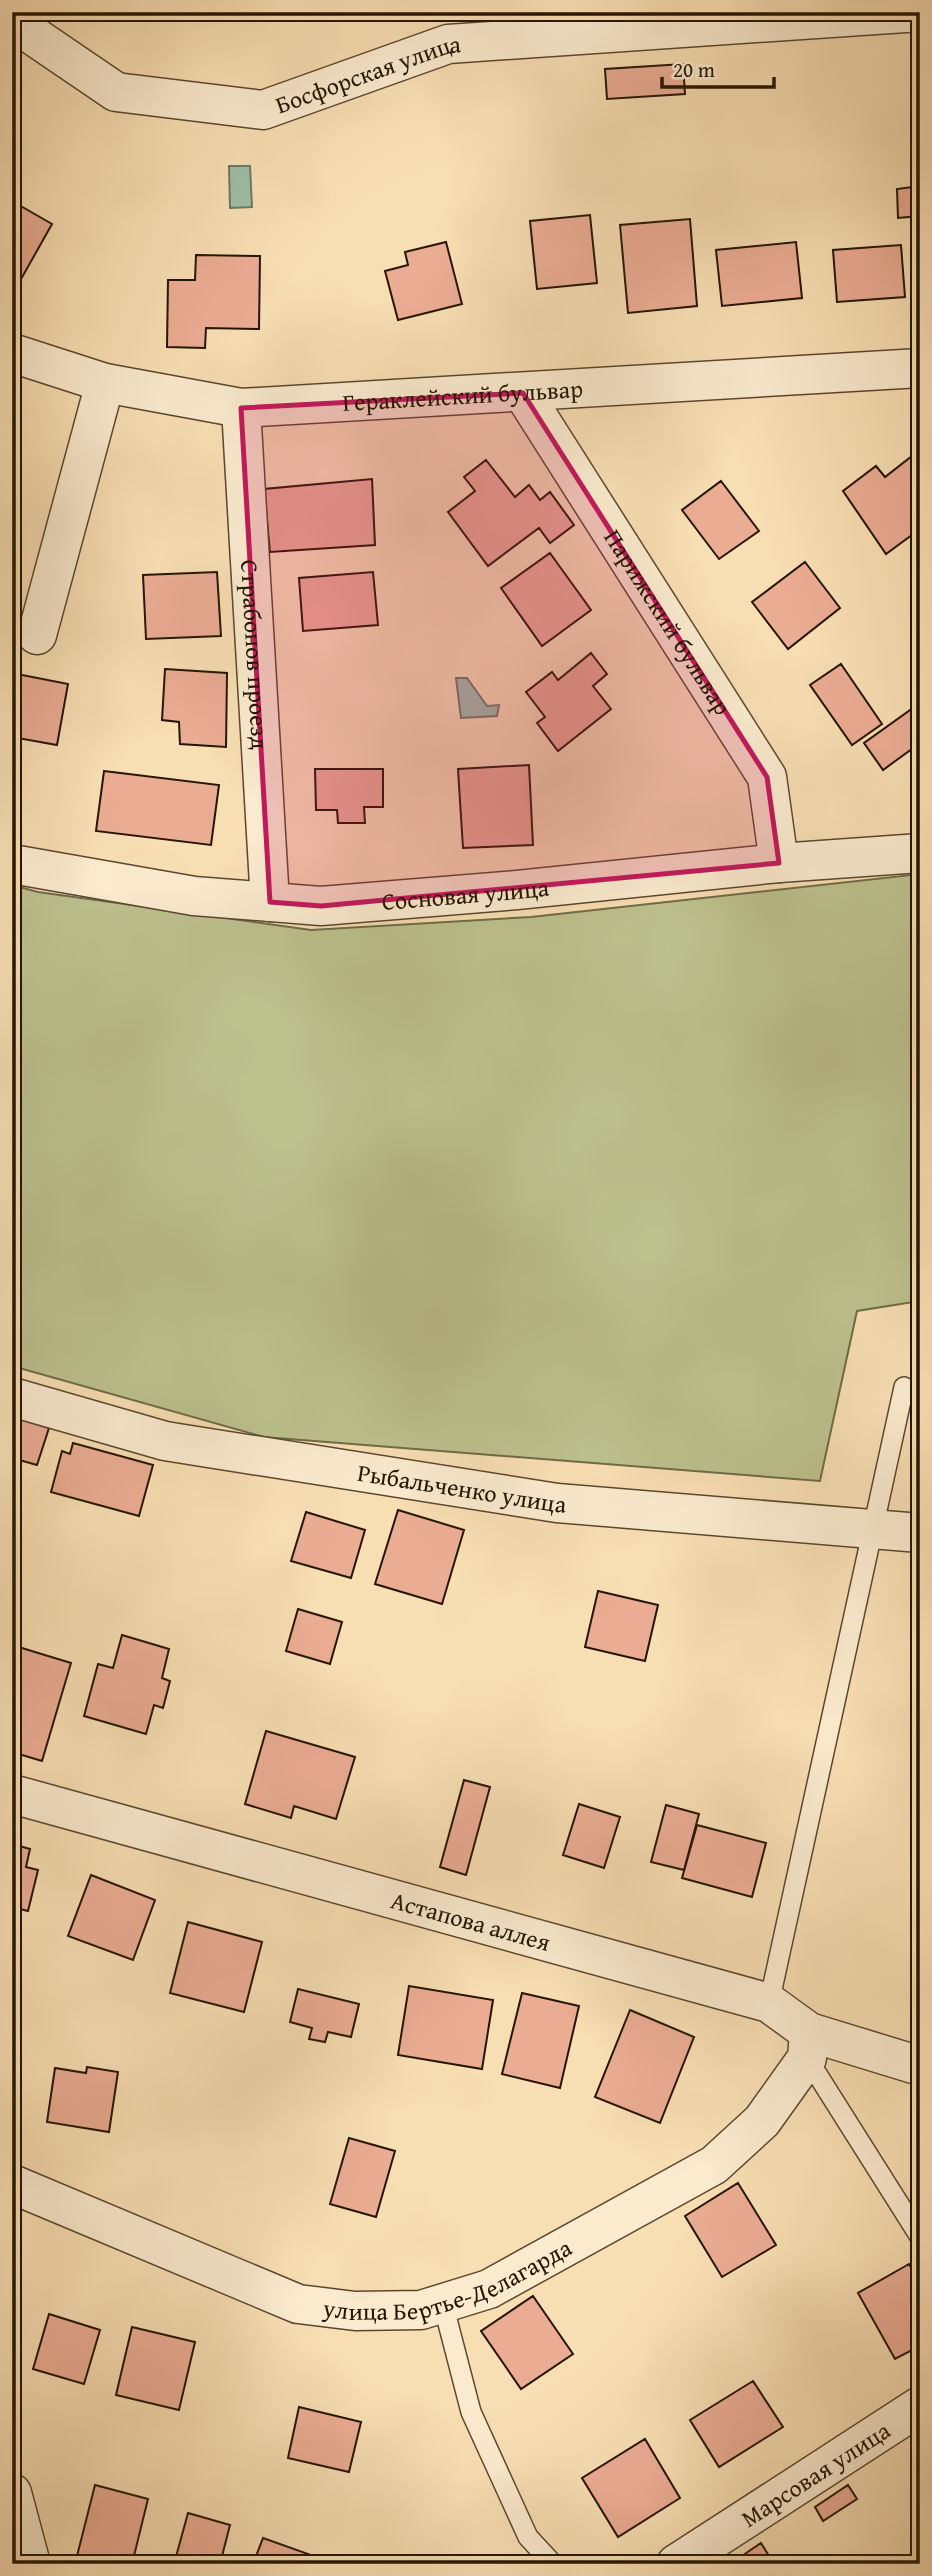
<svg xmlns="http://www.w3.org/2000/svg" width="932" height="2576" font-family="'Gentium Book Plus',serif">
	<rect width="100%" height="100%" fill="#f8deb3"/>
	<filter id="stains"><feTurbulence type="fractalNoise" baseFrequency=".00286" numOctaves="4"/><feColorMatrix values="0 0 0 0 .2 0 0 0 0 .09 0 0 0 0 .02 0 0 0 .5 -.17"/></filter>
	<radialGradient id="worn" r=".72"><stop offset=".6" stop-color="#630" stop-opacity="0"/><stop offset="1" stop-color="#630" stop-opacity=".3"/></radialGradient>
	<path fill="#bcc18e" stroke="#706b48" stroke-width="2" d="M920,874V1301L857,1311L820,1481L264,1437L12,1366V885L38,892L311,930L531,917Z"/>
	<path fill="#9fbda7" stroke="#6e7a65" stroke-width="2" d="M229,166H250L252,207L230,208Z
		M456,678H467L487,706L499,705L497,716L461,718Z"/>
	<path fill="#ebac94" stroke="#251501" stroke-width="2" d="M683,64L685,94L607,99L605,69Z
		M920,186V216L898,218L897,189Z
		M12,201L52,224L20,281L12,277Z
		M590,215L597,283L537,289L530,221Z
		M690,219L697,306L628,313L620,225Z
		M446,242L462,304L398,320L385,271L408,265L405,252Z
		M796,242L802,298L722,306L716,250Z
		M901,245L905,297L837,302L833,250Z
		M196,255L260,256L259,329L206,328L205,348L167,347L168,280H195Z
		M912,456L920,466V529L886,554L843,491L876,466L885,477Z
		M486,460L515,497L529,485L540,500L550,492L574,525L550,543L539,528L488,566L448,512L475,491L464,477Z
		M372,479L375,545L270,552L264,489Z
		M721,481L759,531L719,559L682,510Z
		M550,553L591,610L542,646L501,588Z
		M805,562L840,608L788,649L752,602Z
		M217,572L221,636L146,639L143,575Z
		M373,572L378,625L303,631L299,578Z
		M591,653L607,674L593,686L611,709L558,751L537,723L545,717L526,692L552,672L558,680Z
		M841,664L882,724L852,745L810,685Z
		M165,669L227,673L226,747L180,744L179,722L162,720Z
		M12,673L68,684L57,745L12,737Z
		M920,703V743L883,770L864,743Z
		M529,765L533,845L463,848L458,769Z
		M315,769H383V807H364L365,823H338L337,810H316Z
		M104,771L219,785L211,845L96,831Z
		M21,1419L49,1428L37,1465L12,1458V1434L16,1436Z
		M73,1443L153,1465L139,1516L51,1492L62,1451L70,1454Z
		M398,1510L464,1530L442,1604L375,1584Z
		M306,1512L365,1530L351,1578L291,1561Z
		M598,1591L658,1605L645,1661L585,1647Z
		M298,1609L342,1622L330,1664L286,1651Z
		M122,1635L169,1649L162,1678L170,1681L163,1708L154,1705L146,1734L84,1716L98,1664L113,1668Z
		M12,1645L71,1663L42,1761L12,1752Z
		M266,1731L355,1757L336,1819L294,1806L291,1818L245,1804Z
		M464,1780L490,1787L466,1875L440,1867Z
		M579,1804L620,1817L604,1868L563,1855Z
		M666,1805L699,1814L684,1870L651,1862Z
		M697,1825L766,1843L752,1897L682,1878Z
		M12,1844L30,1849L26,1867L38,1870L28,1911L12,1907Z
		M91,1875L155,1900L133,1960L68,1936Z
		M188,1922L262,1942L244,2012L170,1993Z
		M409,1986L493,2000L482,2069L398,2055Z
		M298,1989L359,2004L351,2037L328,2032L325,2042L309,2039L312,2028L290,2022Z
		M522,1993L579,2006L560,2088L502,2074Z
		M630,2010L694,2037L660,2123L595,2097Z
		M87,2067L118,2072L109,2132L47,2122L55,2068L86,2073Z
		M349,2138L395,2151L376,2217L330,2204Z
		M738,2183L776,2245L722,2277L685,2216Z
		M909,2264L920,2283V2346L895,2359L858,2293Z
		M533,2296L573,2354L521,2389L481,2331Z
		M49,2314L100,2330L84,2384L33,2369Z
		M132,2327L195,2342L179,2410L116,2395Z
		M753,2381L783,2427L719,2467L690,2420Z
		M299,2407L361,2422L349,2472L288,2458Z
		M645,2439L680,2498L618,2537L582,2478Z
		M95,2485L148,2499L132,2564H106L77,2556Z
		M848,2485L857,2499L823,2521L815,2507Z
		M188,2513L230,2525L220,2564H174Z
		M263,2538L311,2555L308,2564H253Z
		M761,2543L774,2564H734L733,2562Z"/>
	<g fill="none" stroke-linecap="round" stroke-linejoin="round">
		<defs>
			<path id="lane" d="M769,2003L904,1387
				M807,2058L920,2237
				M443,2304L471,2412L528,2537L553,2564"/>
			<g id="street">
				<path id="s1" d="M12,15L19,26L116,92L263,110L448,44L920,12"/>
				<path id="s2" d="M12,353L105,383L241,408L920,368"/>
				<path id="s3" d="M523,393L767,777L779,863"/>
				<path id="s4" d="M241,408L270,902"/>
				<path d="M37,635L105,383"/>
				<path id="s5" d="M12,864L194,896L321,906L517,890L779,863L920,853"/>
				<path id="s6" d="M12,1397L165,1441L557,1503L920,1533"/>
				<path id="s7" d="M12,1794L769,2003L809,2032L920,2066"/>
				<path id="s8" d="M12,2184L298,2304L355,2311L421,2310L489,2289L714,2165L762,2121L807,2058L809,2032"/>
				<path d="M12,2493L31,2564"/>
				<path id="s9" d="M676,2564L920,2406"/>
			</g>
		</defs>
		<use href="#lane" stroke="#5a472e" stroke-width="22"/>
		<use href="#street" stroke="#5a472e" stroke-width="41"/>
		<use href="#lane" stroke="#faeace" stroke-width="19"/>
		<use href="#street" stroke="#faeace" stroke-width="38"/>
	</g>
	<path fill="#c2185b" fill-opacity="0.2" stroke="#c2185b" stroke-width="5" stroke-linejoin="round" d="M523,393L767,777L779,863L321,906L270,902L241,408Z"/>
	<g text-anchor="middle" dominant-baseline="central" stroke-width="5" stroke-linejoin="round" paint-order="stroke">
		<g font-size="24" fill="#251501" stroke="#faeace">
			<text stroke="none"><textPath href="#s1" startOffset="390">Босфорская улица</textPath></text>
			<text stroke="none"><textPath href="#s2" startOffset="458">Гераклейский бульвар</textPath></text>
			<text stroke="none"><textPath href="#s3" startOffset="271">Парижский бульвар</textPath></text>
			<text stroke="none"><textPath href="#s4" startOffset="247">Страбонов проезд</textPath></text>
			<text stroke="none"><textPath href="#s5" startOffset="457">Сосновая улица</textPath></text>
			<text stroke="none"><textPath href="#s6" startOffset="460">Рыбальченко улица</textPath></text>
			<text stroke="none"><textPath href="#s7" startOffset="476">Астапова аллея</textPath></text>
			<text stroke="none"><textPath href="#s8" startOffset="466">улица Бертье-Делагарда</textPath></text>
			<text stroke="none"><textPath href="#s9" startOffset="166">Марсовая улица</textPath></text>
		</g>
	</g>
	<rect width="932" height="2576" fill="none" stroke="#f8deb3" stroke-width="42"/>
	<rect x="14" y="14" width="904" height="2548" fill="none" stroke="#251501" stroke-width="3.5"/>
	<rect x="21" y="21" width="890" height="2534" fill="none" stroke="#251501" stroke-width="2"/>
	<path d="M662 77v10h112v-10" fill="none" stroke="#251501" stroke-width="3.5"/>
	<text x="673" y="77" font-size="21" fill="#251501" stroke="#faeace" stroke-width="5" paint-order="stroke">20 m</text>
	<rect width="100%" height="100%" filter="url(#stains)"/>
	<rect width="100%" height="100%" fill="url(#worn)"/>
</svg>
